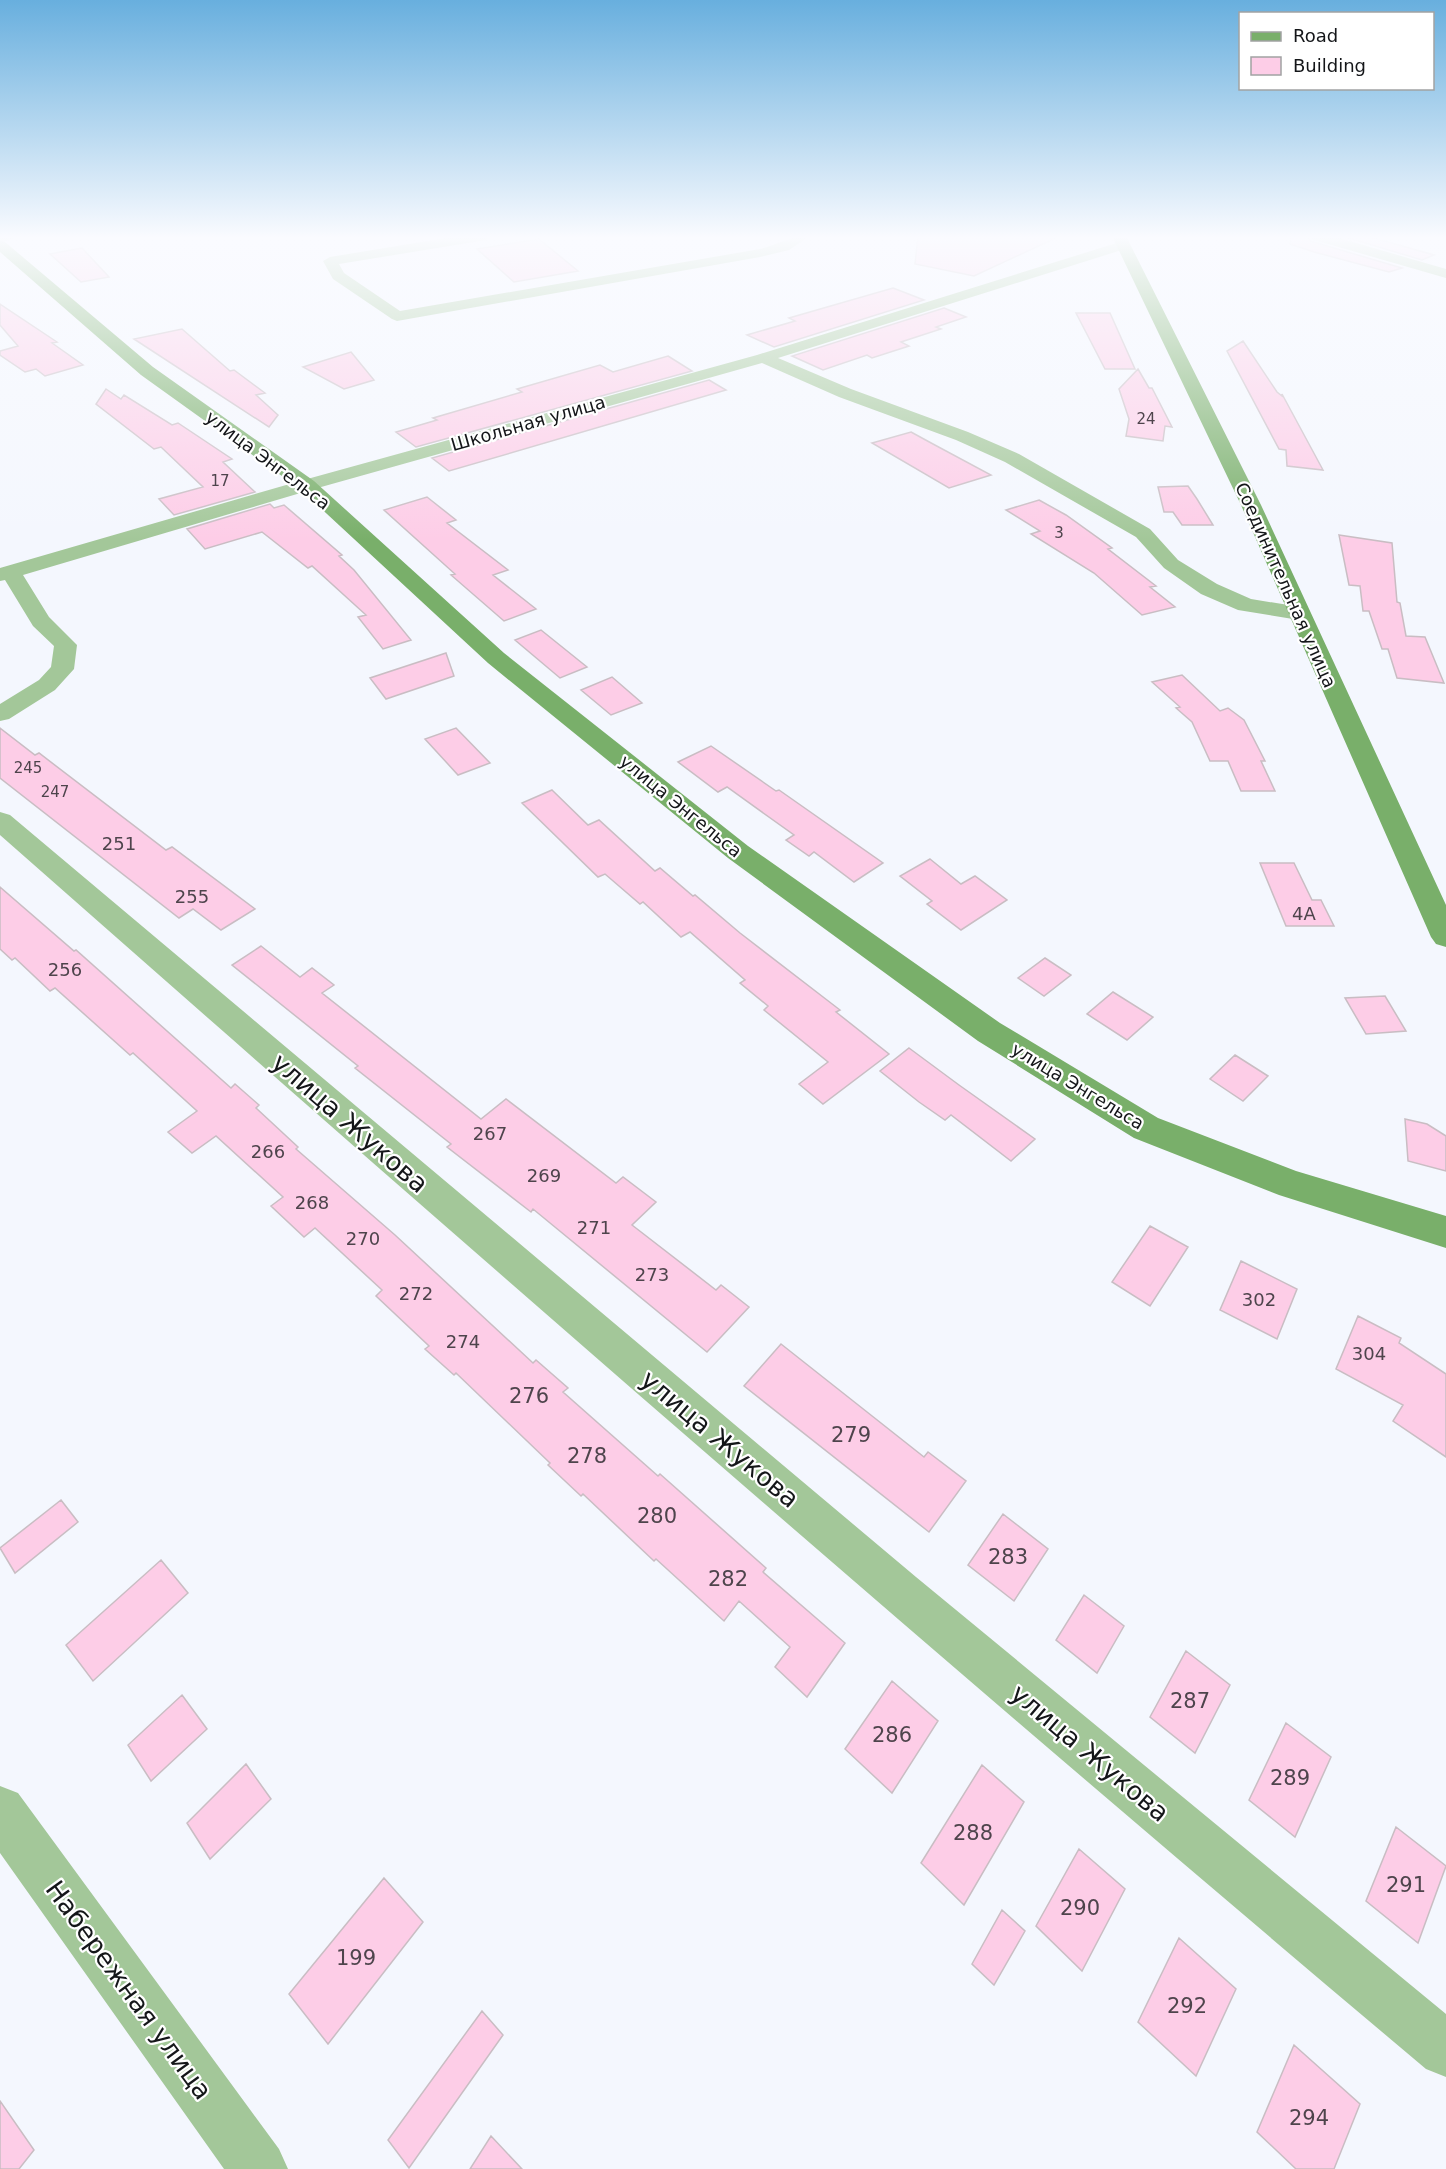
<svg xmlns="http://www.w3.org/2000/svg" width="1446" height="2169" font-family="'DejaVu Sans',sans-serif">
	<rect width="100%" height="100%" fill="#f4f7fe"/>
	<path fill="#fdcde7" stroke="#c9bdc3" stroke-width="1.5" d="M918,236H1060L974,276L915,264Z
		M1291,236H1308L1310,241L1402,268L1389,272L1314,252L1290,244Z
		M1342,236H1367L1434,255L1422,260Z
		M539,239L578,271L514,282L477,249Z
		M82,248L109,277L81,282L50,254Z
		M893,288L924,300L774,347L747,335L795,321L789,318Z
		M0,304L57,342L52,343L83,365L45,376L36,369L25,372L0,355V351L18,346L0,325Z
		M944,308L966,317L936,327L941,329L901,342L909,346L872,358L867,355L823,370L792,356Z
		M1076,313H1110L1135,369H1105Z
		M182,329L230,371L234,370L265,393L256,395L278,415L269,427L134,339Z
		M1243,341L1277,392L1282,396V394L1323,470L1287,466L1286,450L1279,449L1227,351Z
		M351,352L374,380L344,389L303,367Z
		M668,356L692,371L416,447L396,432L437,420L433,418L522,392L517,389L600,365L613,372Z
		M1138,369L1149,388H1152L1172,427L1165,426L1163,441L1126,436L1129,419L1119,389Z
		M709,380L726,390L449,471L432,458Z
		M106,389L121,399L124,395L172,425L178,423L232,459L223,462L255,492L174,515L159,499L203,487L161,447L154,449L96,404Z
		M911,432L933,444L991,475L949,488L872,443Z
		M1188,486L1197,499L1213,525H1182L1173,512H1164L1158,487Z
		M427,497L456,520L447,523L508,570L493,575L536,609L504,621L451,575L455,574L384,510Z
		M1039,500L1066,515L1112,548L1108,549L1156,586L1150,587L1175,607L1142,615L1094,573L1031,534L1040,531L1006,510Z
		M270,504L274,508L284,505L342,555L339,556L354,570L411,640L383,649L358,617L366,615L312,566L308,568L262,532L205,549L187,529Z
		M1339,535L1392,543L1397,602L1400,603L1406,636L1425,637L1444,683L1397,678L1388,649H1382L1369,611H1363L1360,586L1349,585Z
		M541,630L587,667L560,678L515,640Z
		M446,653L454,676L386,699L370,678Z
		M1182,675L1220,711L1228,708L1244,720L1265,761H1261L1275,791H1241L1228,761H1210L1192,722L1176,708L1180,707L1152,682Z
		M612,677L642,703L611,715L581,690Z
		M0,728L35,755L39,753L166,850L172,847L255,909L221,930L193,909L179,918L0,778Z
		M456,728L490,763L458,775L425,739Z
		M711,746L776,791L779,790L883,863L854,882L814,852L809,856L786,840L794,835L727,787L718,792L678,762Z
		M552,790L588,825L599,820L655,871L660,868L693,896L695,895L740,933L840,1010L836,1012L889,1054L823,1104L799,1084L828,1062L764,1010L768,1006L740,983L745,980L690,932L681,937L643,902L640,904L605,874L598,877L522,803Z
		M930,859L961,884L975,876L1007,900L961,930L927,904L932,901L900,876Z
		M1260,863H1294L1312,900H1321L1334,926H1286Z
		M0,887L74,951L76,950L231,1088L235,1084L259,1105L256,1108L298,1147L296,1149L395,1235L533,1363L536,1360L568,1388L563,1392L658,1476L660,1474L766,1568L763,1572L845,1643L807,1697L775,1667L790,1647L739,1601L724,1621L656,1559L654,1561L583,1494L581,1496L548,1465L550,1463L456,1373L454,1375L425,1349L429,1346L376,1296L382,1290L315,1228L304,1237L271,1206L283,1197L216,1136L192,1153L168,1132L197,1111L133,1053L130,1055L55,988L50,991L15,958L12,960L0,949Z
		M261,946L300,977L312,968L334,985L322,993L481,1119L506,1099L616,1183L623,1177L656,1202L632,1225L716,1290L721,1285L749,1307L707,1352L533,1209L531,1212L447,1147L451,1144L355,1068L358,1066L232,965Z
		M1045,958L1071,975L1044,996L1018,978Z
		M1113,992L1153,1017L1127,1040L1087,1014Z
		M1385,996L1406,1031L1366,1034L1345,998Z
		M909,1048L959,1085L1035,1139L1011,1161L951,1115L945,1120L919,1102L880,1071Z
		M1235,1055L1268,1076L1243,1101L1210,1079Z
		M1405,1119L1427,1124L1446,1136V1171L1408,1161Z
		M1150,1226L1188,1247L1150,1306L1112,1282Z
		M1241,1261L1297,1289L1277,1339L1220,1310Z
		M1358,1316L1401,1338L1399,1343L1446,1374V1457L1393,1421L1403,1405L1336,1369Z
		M781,1344L924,1457L928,1452L966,1481L929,1532L744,1386Z
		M61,1500L78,1522L15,1573L0,1548Z
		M1003,1514L1048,1549L1014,1601L968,1565Z
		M161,1560L188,1593L93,1681L66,1645Z
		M1084,1595L1124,1626L1097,1673L1056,1640Z
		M1186,1651L1230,1685L1195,1753L1150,1717Z
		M892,1681L938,1721L892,1793L845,1749Z
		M182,1695L207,1729L151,1781L128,1745Z
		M1286,1723L1331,1757L1295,1837L1249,1800Z
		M246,1764L271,1799L210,1859L187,1823Z
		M982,1765L1024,1802L964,1905L921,1863Z
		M1396,1827L1446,1866L1418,1943L1366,1901Z
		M1079,1849L1125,1889L1082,1971L1036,1926Z
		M384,1878L423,1922L328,2044L289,1994Z
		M1002,1910L1025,1931L994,1985L972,1964Z
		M1179,1938L1236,1989L1196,2076L1138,2022Z
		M482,2011L503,2035L409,2168L388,2140Z
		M1294,2045L1360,2104L1334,2169H1296L1257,2132Z
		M0,2101L34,2150L19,2169H0Z
		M491,2136L522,2169H470Z"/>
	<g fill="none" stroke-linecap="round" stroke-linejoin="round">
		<path fill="#a3c799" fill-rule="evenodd" d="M0,236H20L0,243Z
			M458,236H492L486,240L339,264L344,273L400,311L760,249C779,244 791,236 810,236L789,250L760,257L397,321L392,319L333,279L323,261L330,257Z
			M1310,236H1332L1446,269V278L1311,239Z
			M1123,241L1130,245L1128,248L778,358L851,389L968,432L1019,454L1150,529L1178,560L1217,584L1251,599L1307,608L1310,613L1307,618L1299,620L1238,610L1201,594L1164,568L1136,537L1005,462L956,440L839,397L762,363L314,489L23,575L49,617L77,645L74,669L55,690L9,719L0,721V704L39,680L51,667L54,646L33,626L5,580L0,581V568L300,481L757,355Z
			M0,812L10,815L916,1577L1446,2014V2077L1426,2069C945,1664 472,1251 0,835Z
			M0,1786L18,1793L279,2149L288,2169H224L0,1853Z"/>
		<path fill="#79af6a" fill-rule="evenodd" d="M1112,236H1126L1261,505L1446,905V947L1436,944L1431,937L1241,505Z
			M0,241L5,242L153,367L314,481L504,653L748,846L1000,1023L1158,1118L1296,1171L1446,1216V1248L1279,1195L1134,1138L978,1041L728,858L488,663L300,489L141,375L0,252Z"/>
	</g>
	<linearGradient id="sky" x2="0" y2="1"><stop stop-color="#68afde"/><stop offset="0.44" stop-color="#fafbff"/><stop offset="1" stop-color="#fafbff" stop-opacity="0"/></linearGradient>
	<rect width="1446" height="540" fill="url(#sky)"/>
	<g text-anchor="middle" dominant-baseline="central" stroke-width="4.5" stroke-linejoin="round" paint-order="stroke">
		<g font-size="15" fill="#4e444c">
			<text x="1146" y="419">24</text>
			<text x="220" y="481">17</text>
			<text x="1059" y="533">3</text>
			<text x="28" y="768">245</text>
			<text x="55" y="792">247</text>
		</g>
		<g font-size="18" fill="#141619" stroke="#fff">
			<text transform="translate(528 423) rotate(-16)">Школьная улица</text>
			<text transform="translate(268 460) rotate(37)">улица Энгельса</text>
			<text transform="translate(1286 585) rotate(66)">Соединительная улица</text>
			<text transform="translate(681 806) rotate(39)">улица Энгельса</text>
			<text transform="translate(1078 1086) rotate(31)">улица Энгельса</text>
		</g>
		<g font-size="18" fill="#4e444c">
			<text x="119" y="843">251</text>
			<text x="192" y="896">255</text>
			<text x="1304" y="913">4А</text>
			<text x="65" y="969">256</text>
			<text x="490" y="1133">267</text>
			<text x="268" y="1151">266</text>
			<text x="544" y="1175">269</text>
			<text x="312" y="1202">268</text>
			<text x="594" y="1227">271</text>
			<text x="363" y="1238">270</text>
			<text x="652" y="1274">273</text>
			<text x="416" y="1293">272</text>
			<text x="1259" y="1299">302</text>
			<text x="463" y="1341">274</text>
			<text x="1369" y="1353">304</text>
		</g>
		<g font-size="21" fill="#4e444c">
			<text x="529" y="1396">276</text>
			<text x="851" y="1435">279</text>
			<text x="587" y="1456">278</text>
			<text x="657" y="1516">280</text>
			<text x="1008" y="1557">283</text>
			<text x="728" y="1579">282</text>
			<text x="1190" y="1701">287</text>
			<text x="892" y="1735">286</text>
			<text x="1290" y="1778">289</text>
			<text x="973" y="1833">288</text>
			<text x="1406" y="1885">291</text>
			<text x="1080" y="1908">290</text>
			<text x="356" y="1958">199</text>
			<text x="1187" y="2006">292</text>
			<text x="1309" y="2118">294</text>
		</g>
		<g font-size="26" fill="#141619" stroke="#fff">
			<text transform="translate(350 1123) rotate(41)">улица Жукова</text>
			<text transform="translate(720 1439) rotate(40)">улица Жукова</text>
			<text transform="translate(1090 1753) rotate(40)">улица Жукова</text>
			<text transform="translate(129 1990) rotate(54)">Набережная улица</text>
		</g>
	</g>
	<rect x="1239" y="12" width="195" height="78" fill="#ffffff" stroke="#a1a2a3" stroke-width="1.5"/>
	<rect x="1251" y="32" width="30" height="9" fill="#79af6a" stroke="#a1a2a3" stroke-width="1.5"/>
	<text x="1293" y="42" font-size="18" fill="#141619">Road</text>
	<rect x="1251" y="57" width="30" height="18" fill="#fdcde7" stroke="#a1a2a3" stroke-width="1.5"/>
	<text x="1293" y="72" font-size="18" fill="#141619">Building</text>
</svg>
